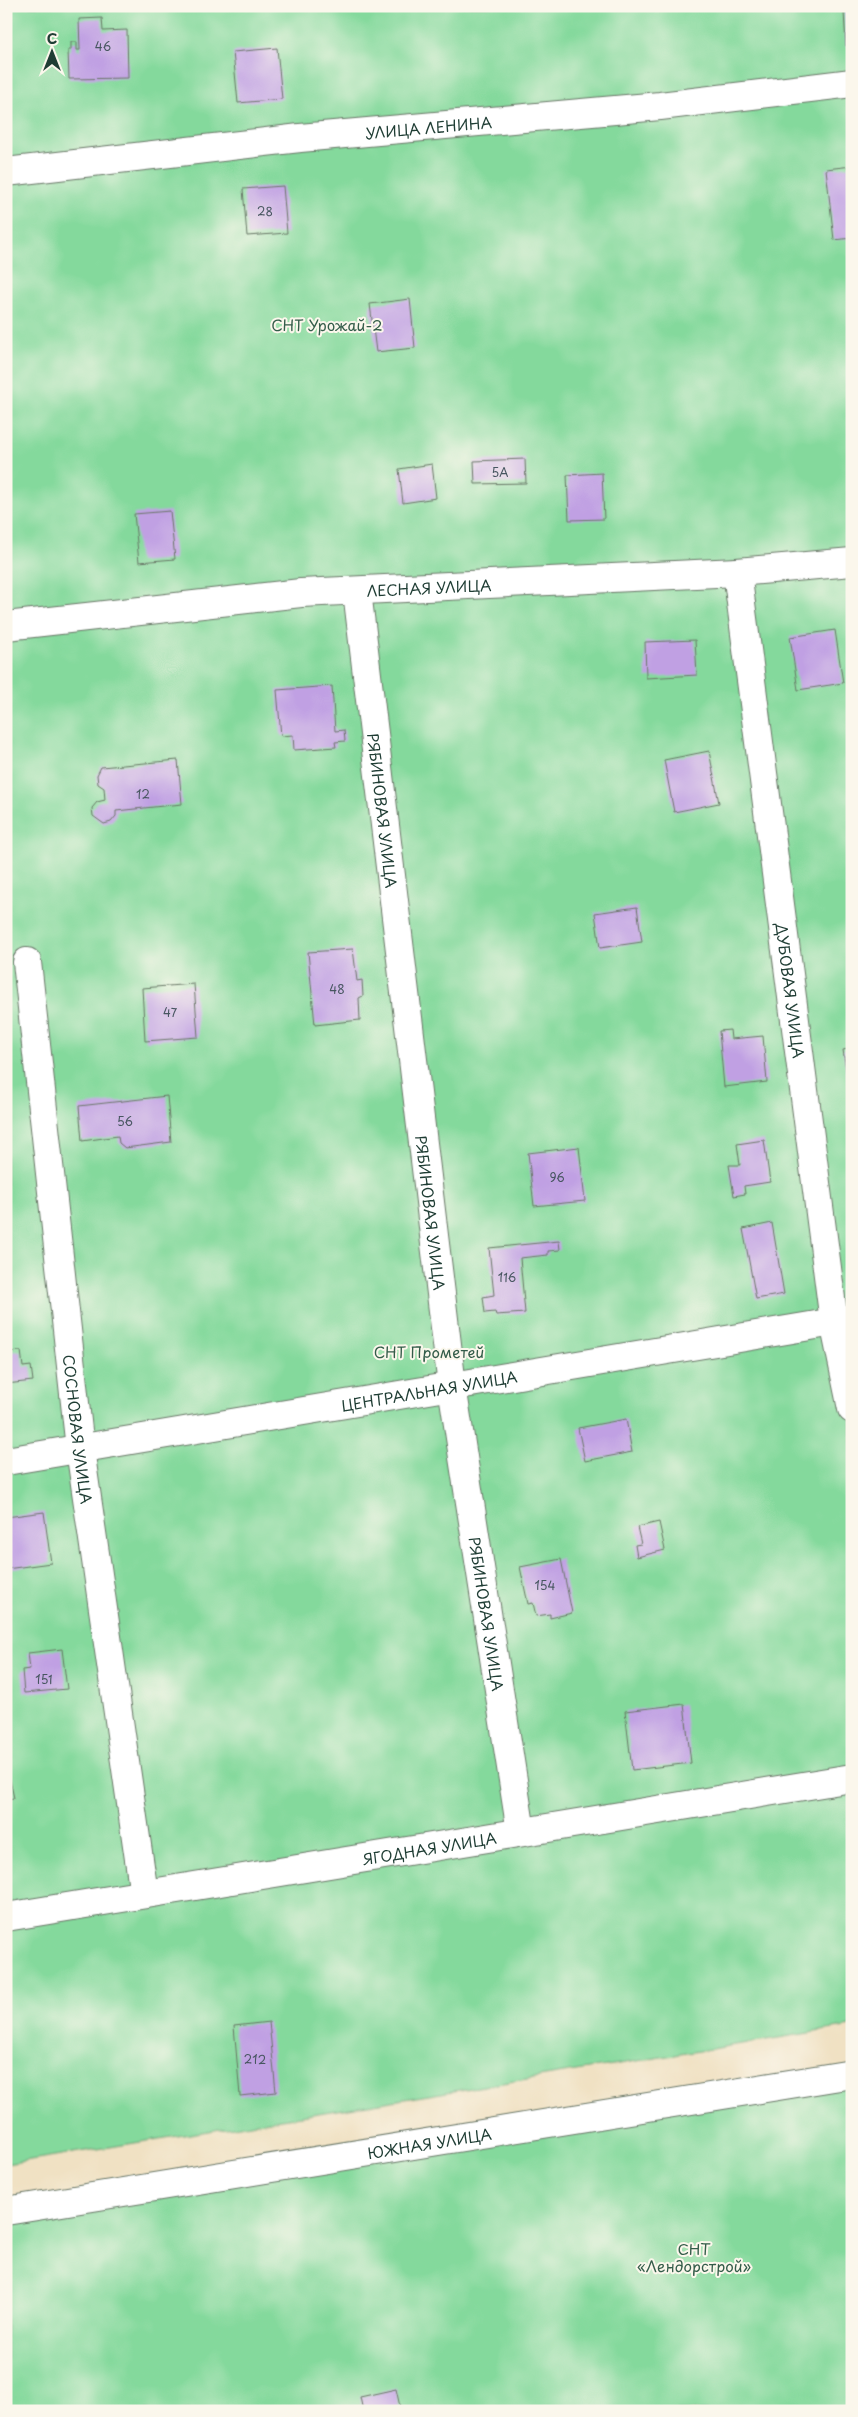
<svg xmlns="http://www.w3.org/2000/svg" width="858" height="2417" font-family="'Playpen Sans',sans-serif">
	<rect width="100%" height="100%" fill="#fbf7ec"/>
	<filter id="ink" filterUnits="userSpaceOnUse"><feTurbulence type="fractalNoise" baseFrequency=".02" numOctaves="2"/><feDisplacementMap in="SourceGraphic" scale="10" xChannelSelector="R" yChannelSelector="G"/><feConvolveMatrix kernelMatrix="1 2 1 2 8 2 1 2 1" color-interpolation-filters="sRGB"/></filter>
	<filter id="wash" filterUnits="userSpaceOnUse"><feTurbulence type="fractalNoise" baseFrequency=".0096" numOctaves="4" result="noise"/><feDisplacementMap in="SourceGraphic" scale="20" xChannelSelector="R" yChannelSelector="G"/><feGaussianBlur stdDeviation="1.12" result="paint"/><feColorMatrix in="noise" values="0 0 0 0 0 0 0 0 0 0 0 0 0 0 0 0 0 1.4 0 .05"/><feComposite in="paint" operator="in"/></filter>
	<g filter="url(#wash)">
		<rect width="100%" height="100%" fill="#f0e1c3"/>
		<path fill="#84d99c" stroke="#528b68" d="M6,6H852V2026L6,2164Z
			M852,2074V2411H6V2211Z"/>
		<g id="blocks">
			<path fill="#c0a0e3" d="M852,11V45L846,46L844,12Z
				M102,18L103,31L127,30L128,78L69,79L68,50H71V42H77V50H80L79,19Z
				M277,48L282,99L238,103L233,52Z
				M852,166V238L834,240L826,169Z
				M283,186L287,233L247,236L243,189Z
				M410,299L415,348L376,352L370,304Z
				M525,459L526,483L475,484L474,461Z
				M432,464L436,498L403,503L399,469Z
				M602,473L604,519L569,520L567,475Z
				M170,511L175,559L139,562L134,514Z
				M835,630L843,683L798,690L790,637Z
				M695,640L697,675L646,678L645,642Z
				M332,686L335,731L344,730L345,741L335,742L336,747L294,750L293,735L281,736L277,690Z
				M709,751L719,803L674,812L664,760Z
				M178,760L182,804L116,811V816L111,822L104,824L93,816L92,808L97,802L105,800L104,788L98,784L97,775L101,767Z
				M637,907L642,942L600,948L595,913Z
				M353,949L357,981L362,980L363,996L359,998L360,1020L315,1025L308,952Z
				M194,984L198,1037L145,1041L142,988Z
				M730,1030L731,1039L763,1036L767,1082L724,1087L719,1031Z
				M852,1048V1093L850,1094L843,1050Z
				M167,1096L171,1142L125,1148L119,1143L118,1136L82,1141L79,1106Z
				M764,1140L770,1182L744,1186L745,1194L734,1196L729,1165H740L737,1144Z
				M579,1147L585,1201L534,1206L528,1153Z
				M772,1223L784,1294L756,1299L743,1229Z
				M559,1241L560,1250L548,1251V1255L520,1258L525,1313L496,1315L495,1312L485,1313L483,1297L494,1295L489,1248Z
				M21,1351L23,1367L31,1366L33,1381L6,1384V1352Z
				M626,1419L632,1452L585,1461L578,1428Z
				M44,1512L51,1563L6,1569V1517Z
				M659,1522L665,1550L637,1557L635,1545L641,1544L637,1527Z
				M561,1559L572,1613L550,1618V1614L536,1616L533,1603L528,1604L520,1567Z
				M62,1649L67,1689L24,1693L22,1670L30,1669L28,1653Z
				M684,1704L691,1763L632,1770L625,1711Z
				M6,1771H8L14,1798L6,1799Z
				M269,2022L276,2092L240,2096L234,2026Z
				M396,2389L401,2411H363L360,2397Z"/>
		</g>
	</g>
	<g filter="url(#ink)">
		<use href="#blocks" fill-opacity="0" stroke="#687666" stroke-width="1"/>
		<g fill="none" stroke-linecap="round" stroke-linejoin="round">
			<defs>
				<g id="street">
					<path id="s1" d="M6,172L300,138L660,106L852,83"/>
					<path id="s2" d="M737,572L834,1322L852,1409"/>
					<path id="s3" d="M357,591L452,1386L521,1832"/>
					<path id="s4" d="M6,626L301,593L737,572L852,562"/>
					<path id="s5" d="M27,962L80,1449L144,1894"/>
					<path id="s6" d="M6,1461L852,1319"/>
					<path id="s7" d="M6,1917L852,1778"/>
					<path id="s8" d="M6,2211L852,2074"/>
				</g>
			</defs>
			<use href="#street" stroke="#687666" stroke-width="30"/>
			<use href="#street" stroke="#fff" stroke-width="28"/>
		</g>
	</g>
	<g text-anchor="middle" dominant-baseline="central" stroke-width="4" stroke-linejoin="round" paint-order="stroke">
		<g font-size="12" fill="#475660">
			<text x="103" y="46">46</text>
			<text x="265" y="211">28</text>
			<text x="500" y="472">5А</text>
			<text x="143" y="794">12</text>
			<text x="337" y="989">48</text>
			<text x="170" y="1012">47</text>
			<text x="125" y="1121">56</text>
			<text x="557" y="1177">96</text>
			<text x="507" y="1277">116</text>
			<text x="545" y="1585">154</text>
			<text x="44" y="1679">151</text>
			<text x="255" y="2059">212</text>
		</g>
		<g font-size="15" fill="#1f3d34" stroke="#fbf7ec">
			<text stroke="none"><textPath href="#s1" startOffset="425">УЛИЦА ЛЕНИНА</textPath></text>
			<text stroke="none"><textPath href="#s4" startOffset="425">ЛЕСНАЯ УЛИЦА</textPath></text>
			<text stroke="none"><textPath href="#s3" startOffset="221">РЯБИНОВАЯ УЛИЦА</textPath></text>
			<text stroke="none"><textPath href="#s2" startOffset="422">ДУБОВАЯ УЛИЦА</textPath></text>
			<text stroke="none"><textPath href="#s3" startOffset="626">РЯБИНОВАЯ УЛИЦА</textPath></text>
			<text stroke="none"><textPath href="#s6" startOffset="429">ЦЕНТРАЛЬНАЯ УЛИЦА</textPath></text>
			<text stroke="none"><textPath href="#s5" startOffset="470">СОСНОВАЯ УЛИЦА</textPath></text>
			<text stroke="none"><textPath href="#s3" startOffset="1031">РЯБИНОВАЯ УЛИЦА</textPath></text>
			<text stroke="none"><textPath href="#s7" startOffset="429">ЯГОДНАЯ УЛИЦА</textPath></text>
			<text stroke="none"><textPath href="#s8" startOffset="429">ЮЖНАЯ УЛИЦА</textPath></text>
		</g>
		<g font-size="15" fill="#335c49" stroke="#fbf7ec">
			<text x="327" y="324">СНТ Урожай-2</text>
			<text x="429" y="1351">СНТ Прометей</text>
			<text x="694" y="2248">СНТ<tspan x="694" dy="17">«Лендорстрой»</tspan></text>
		</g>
	</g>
	<rect width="858" height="2417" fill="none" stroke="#fbf7ec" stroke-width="25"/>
	<g transform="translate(52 52)" stroke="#fbf7ec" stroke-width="4" paint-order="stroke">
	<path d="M0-4L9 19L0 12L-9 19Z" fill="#1f3d34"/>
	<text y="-8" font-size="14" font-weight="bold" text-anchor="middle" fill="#1f3d34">С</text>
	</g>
</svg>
